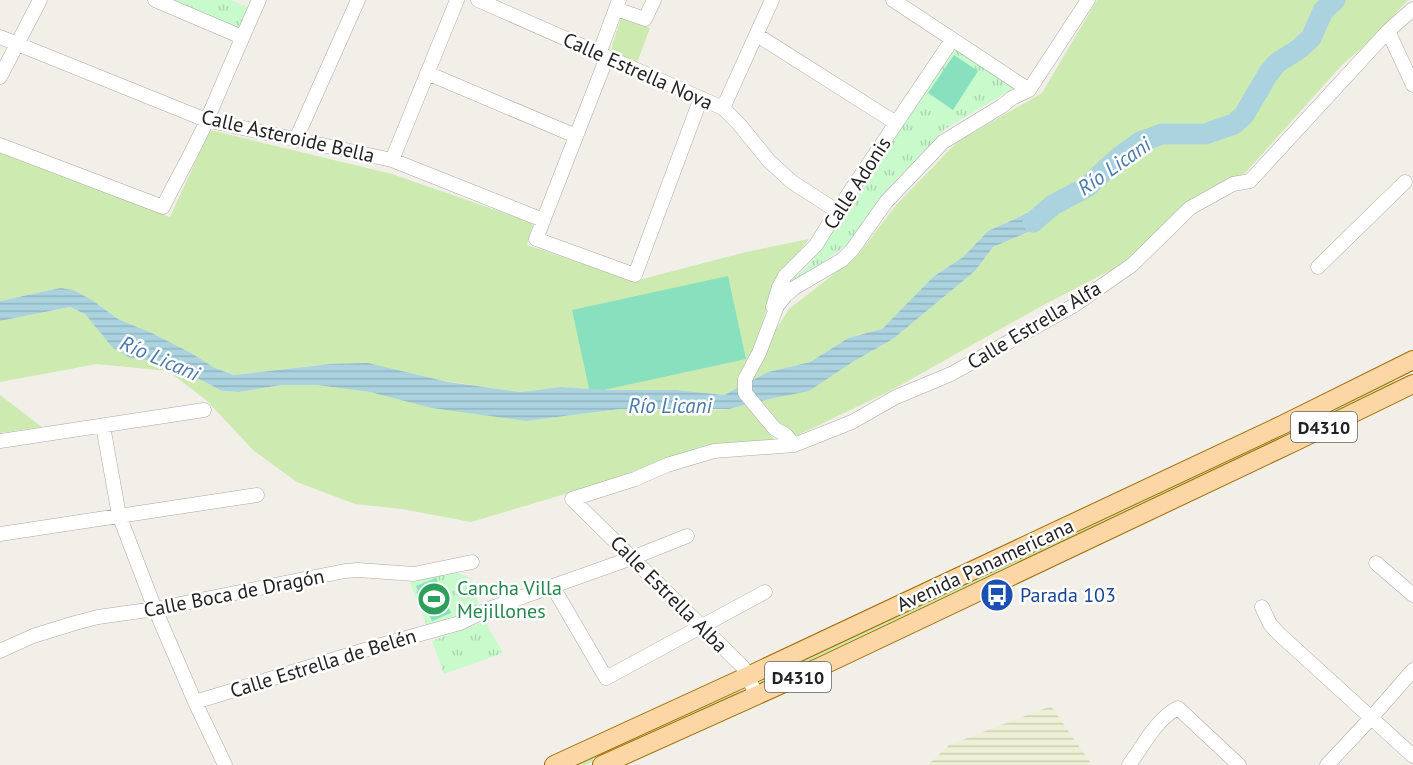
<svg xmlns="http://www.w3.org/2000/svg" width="1413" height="765" font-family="'PT Sans',sans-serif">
	<defs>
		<pattern id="farmland-rules" width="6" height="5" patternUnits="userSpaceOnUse" patternTransform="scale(1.5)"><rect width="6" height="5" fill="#eef0d5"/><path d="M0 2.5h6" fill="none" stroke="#ccceb7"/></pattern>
		<pattern id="park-tufts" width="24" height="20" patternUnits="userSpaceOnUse" patternTransform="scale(1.5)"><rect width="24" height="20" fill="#c8facc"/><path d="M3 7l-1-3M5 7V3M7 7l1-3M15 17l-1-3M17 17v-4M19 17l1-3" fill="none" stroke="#acd6af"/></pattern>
		<pattern id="water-rules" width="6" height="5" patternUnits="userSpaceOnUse" patternTransform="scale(1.5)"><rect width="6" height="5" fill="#aad3df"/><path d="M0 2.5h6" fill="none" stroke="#92b5bf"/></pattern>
	</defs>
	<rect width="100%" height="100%" fill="#f2efe9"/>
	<path fill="url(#farmland-rules)" d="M1051,706L1092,765H928L949,745Z"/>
	<path fill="#cdebb0" d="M1097,0H1408L1370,41L1341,66L1245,173L1184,205L1123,264L1049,302L890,391L794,437L782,427L760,401L774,398L851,363L893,339L975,271L993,247L1031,231L1049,203L988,231L963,257L934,276L882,329L848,338L810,362L768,372L724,395L677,390H608L561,387L521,392L328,364L235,375L215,368L191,353L154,334L118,319L92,300L60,288L0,301V151L170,217L210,130L392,174L533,223L527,245L635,281L742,253L809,239L775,281L760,332L772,336L789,309L857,256L897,204L957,142L1042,93Z
		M621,18L650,28L637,63L610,52Z
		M70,307L85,314L109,343L144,360L168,363L222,391L239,392L281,385H317L370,392L526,421L620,409L707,410L729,409L746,405L776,441L706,445L592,486L471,522L402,509L355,504L297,482L254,451L206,400L168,371L97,364L0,382V321Z
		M1393,378L1395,383L1232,463L763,687L760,680Z
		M0,395L42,427L0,433Z
		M739,691L741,696L586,765H572Z"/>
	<path fill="url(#park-tufts)" d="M168,0H231L248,7L239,30Z
		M955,49L1014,88L945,129L893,183L849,243L829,258L789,283L810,264Z
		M454,571L470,578L480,607L427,626L410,583L444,572Z
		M485,621L503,653L444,674L432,641Z"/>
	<path fill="#88e0be" d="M954,55L978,71L953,110L928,93Z
		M728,276L746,359L590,393L572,310Z
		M436,578L451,613L432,621L416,586Z"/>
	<path fill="url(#water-rules)" d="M1050,203L1061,206L1031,231L993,247L975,271L893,339L851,363L809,391L774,398L729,409H620L526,421L432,408L370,392L317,385H281L239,392L222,391L168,363L130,358L112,347L85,314L70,307L0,321V301L60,288L73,290L92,300L118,319L154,334L191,353L215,368L234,375L329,364L368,363L448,382L521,392L561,387L608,390H677L724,395L768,372L810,362L848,338L882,329L934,276L963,257L988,231Z"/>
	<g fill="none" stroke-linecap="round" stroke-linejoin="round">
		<path stroke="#aad3df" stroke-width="21" d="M1033,222L1053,205L1087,187L1118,158L1140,142L1162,134H1205L1234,124L1244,115L1268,74L1277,63L1299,49L1311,38L1323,11L1335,0"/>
		<defs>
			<path id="minor" d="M155,0L242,37
				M478,0L723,108L739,124L769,161L792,182L837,211
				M893,0L1029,90
				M616,9L645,19L654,0
				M1388,31L1413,85
				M757,35L896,123
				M0,37L206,120L392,160L543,220
				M599,54L619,0
				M607,57L536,239L635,275L701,98
				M427,73L576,136
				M0,77L40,0
				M723,108L772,0
				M296,139L358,0
				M0,145L163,207C177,178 194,150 207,120C224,80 241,40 259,0
				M392,160L457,0
				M1318,267L1405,182
				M773,307L779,287L785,276L816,245L837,211L952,40
				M103,426L119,515L155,609L195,702L225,765
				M0,441L204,410
				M794,445L786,435L775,429L745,393V379L759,353L777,306L785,296L794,288L842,260L852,250L886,202L943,142L1002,106L1012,98L1029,90L1088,0
				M0,534L257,495
				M1376,563L1413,595
				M553,587L606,678L765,592
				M1262,607L1270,624L1278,633L1413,756
				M0,651L33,636L75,623L98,617L155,609L345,571L358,570L414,574L472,562
				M757,696L743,667L572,499L635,479L667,465L714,451L794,445L852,422L896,397L951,374L1073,306L1132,265L1190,208L1233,184L1250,181L1388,31L1413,9
				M195,702L381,645L460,623L491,608L632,558L687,536
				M1129,765C1143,746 1157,718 1178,708L1239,765
				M1327,765L1371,718L1413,670"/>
			<path id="major" d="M554,765L748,676L1282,425L1413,360
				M602,765L824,665L1294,442L1413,384"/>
		</defs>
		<use href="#minor" stroke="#a9a9a9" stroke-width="15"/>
		<use href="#major" stroke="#a06b00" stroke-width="20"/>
		<use href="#minor" stroke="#fff" stroke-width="14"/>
		<use href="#major" stroke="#fcd6a4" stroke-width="18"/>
	</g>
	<defs>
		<symbol id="bus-disc" viewBox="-11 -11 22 22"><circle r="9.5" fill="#1a4fb4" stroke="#fff"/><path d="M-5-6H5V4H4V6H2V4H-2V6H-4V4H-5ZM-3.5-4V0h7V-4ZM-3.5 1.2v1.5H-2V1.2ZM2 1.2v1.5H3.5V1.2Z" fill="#fff"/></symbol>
		<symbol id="stadium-disc" viewBox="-11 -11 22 22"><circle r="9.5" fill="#2e9e5b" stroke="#fff"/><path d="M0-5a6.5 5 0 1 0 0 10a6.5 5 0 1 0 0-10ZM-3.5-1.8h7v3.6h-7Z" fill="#fff"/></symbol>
	</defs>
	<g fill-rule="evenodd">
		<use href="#bus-disc" x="978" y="576" width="38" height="38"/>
		<use href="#stadium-disc" x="415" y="580" width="38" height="38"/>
	</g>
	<g text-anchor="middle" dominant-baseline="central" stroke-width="5" stroke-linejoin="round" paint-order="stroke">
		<g fill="#fff" stroke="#646464" stroke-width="1.5">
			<rect x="1291" y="412" width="66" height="30" rx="4.5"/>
			<rect x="765" y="662" width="66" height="30" rx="4.5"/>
		</g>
		<g font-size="18" font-weight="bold" fill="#222">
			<text x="1324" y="427">D4310</text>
			<text x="798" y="677">D4310</text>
		</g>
		<g font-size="20" fill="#222" stroke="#fff">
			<text transform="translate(638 71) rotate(24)">Calle Estrella Nova</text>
			<text transform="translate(288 136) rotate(13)">Calle Asteroide Bella</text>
			<text transform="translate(857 183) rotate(-57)">Calle Adonis</text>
			<text transform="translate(1034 325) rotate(-31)">Calle Estrella Alfa</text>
			<text transform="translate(985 565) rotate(-25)">Avenida Panamericana</text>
			<text transform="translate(234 593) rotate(-11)">Calle Boca de Dragón</text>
			<text transform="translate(669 594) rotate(45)">Calle Estrella Alba</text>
			<text transform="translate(323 663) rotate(-17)">Calle Estrella de Belén</text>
		</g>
		<g font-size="20" fill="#27864d" stroke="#fff" text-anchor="start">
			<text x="457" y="588">Cancha Villa<tspan x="457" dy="23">Mejillones</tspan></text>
		</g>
		<g font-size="20" fill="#164399" stroke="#fff" text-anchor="start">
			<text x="1020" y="595">Parada 103</text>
		</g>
		<g font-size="21" font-style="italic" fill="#4a7aab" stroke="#fff">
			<text transform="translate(1114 166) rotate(-35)">Río Licani</text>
			<text transform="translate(160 358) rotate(23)">Río Licani</text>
			<text x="670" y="405">Río Licani</text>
		</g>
	</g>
</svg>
